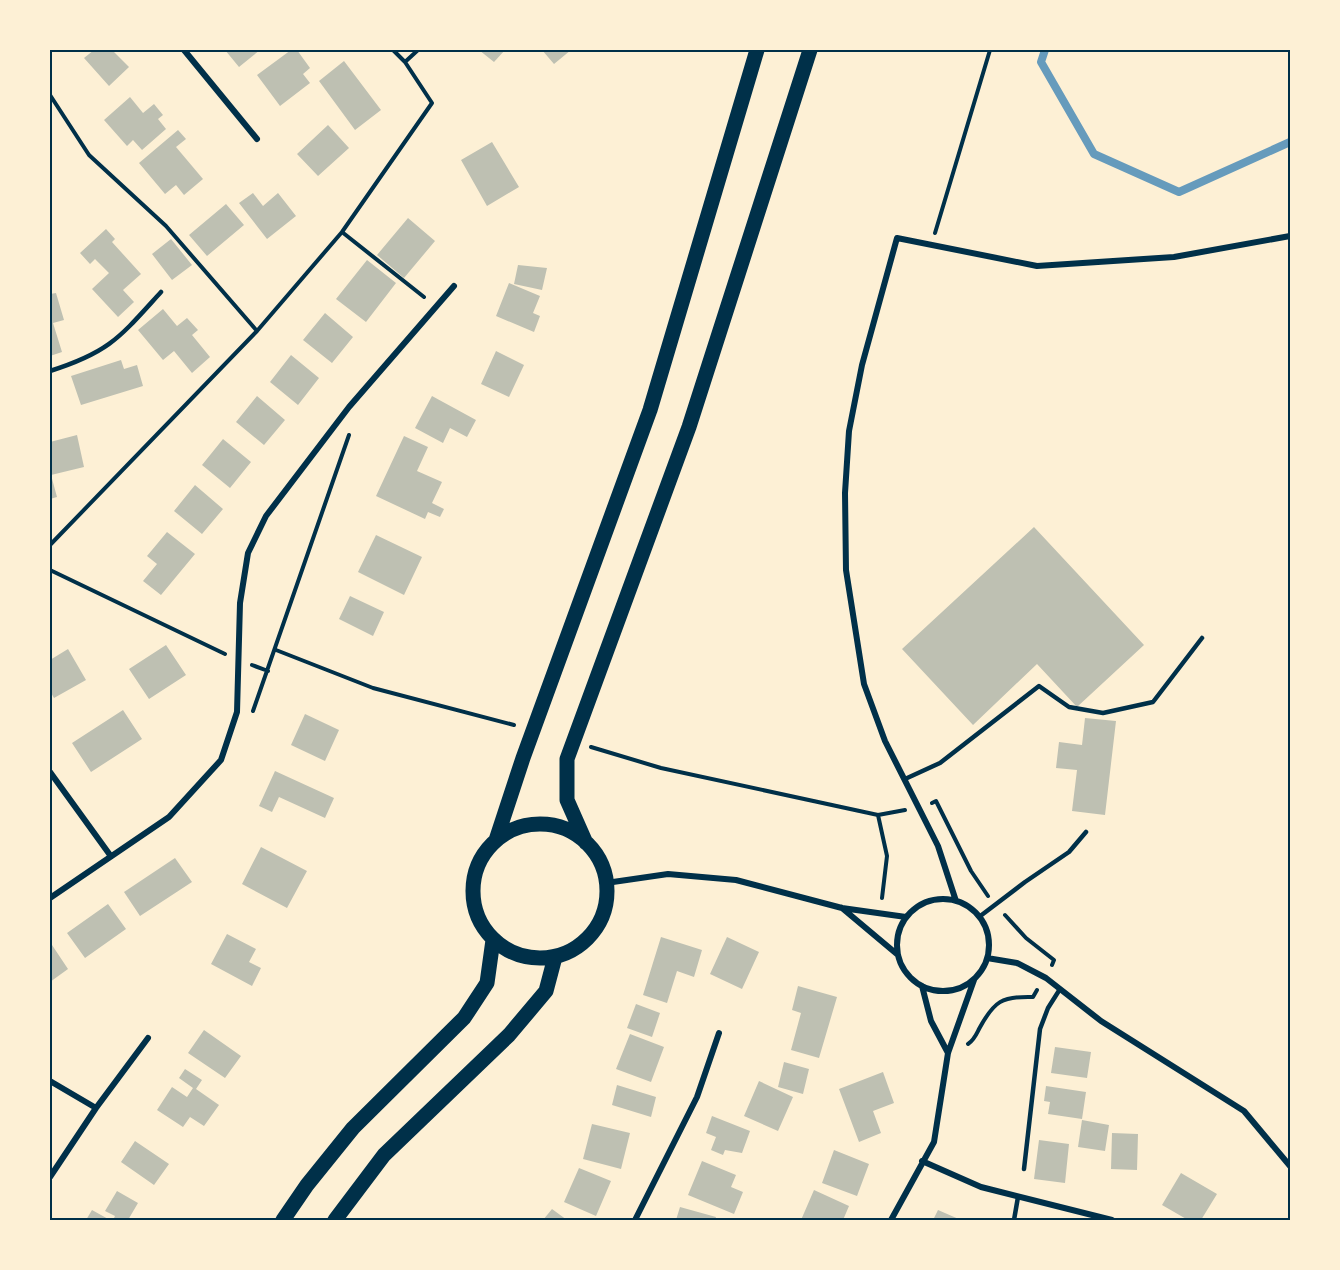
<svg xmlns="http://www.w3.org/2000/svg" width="1340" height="1270" font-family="'Varela Round',sans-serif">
	<rect width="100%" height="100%" fill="#fdf0d5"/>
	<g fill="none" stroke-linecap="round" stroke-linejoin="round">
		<path stroke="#669bbc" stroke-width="8" d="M1045,50L1041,62L1094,154L1179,192L1290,142"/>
	</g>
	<path fill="#bec0b2" d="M94,50H112L129,67L109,86L84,58Z
		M225,50H260L239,67Z
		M291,50H297L310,68L303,74L310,83L280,106L257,75Z
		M479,50H505L494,62Z
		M542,50H571L554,64Z
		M344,61L381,110L355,130L319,81Z
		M130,97L143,113L154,104L163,115L158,119L166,129L142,150L133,140L127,146L104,120Z
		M328,125L349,148L318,176L297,154Z
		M178,130L186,139L176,147L203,179L184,195L176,185L165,194L139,163Z
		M492,142L519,187L487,206L461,160Z
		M253,193L263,206L278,193L296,216L267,239L239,203Z
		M226,204L244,225L207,256L189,235Z
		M408,218L435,241L404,278L377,255Z
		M106,229L115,239L112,242L141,274L123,290L134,302L118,317L92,289L109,273L95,259L90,264L80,253Z
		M171,239L192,265L172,280L152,254Z
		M367,260L396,283L366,322L336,299Z
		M518,265L547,268L542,290L514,284Z
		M509,283L540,296L533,313L540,316L534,332L496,316Z
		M56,293L64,320L53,323L62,352L50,356V294Z
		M163,309L177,326L187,318L198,330L192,335L210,357L192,373L174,351L163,360L138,330Z
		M325,313L353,337L332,363L303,340Z
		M496,351L524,365L509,397L481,384Z
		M291,355L319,378L298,405L270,382Z
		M121,360L124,369L137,365L143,386L81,405L71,376Z
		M257,396L285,420L264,445L236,422Z
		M432,396L476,420L467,437L450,428L443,443L415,428Z
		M77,435L84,467L51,475L57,497L50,499V442Z
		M404,436L428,447L417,471L442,482L432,503L444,509L440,517L428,512L425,519L376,496Z
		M223,439L251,462L230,488L202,465Z
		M195,485L223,509L202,534L174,511Z
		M1034,527L1144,645L1077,707L1037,664L973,725L902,649Z
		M167,532L195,554L161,595L143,581L157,564L147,556Z
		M376,535L422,557L404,595L358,572Z
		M350,596L384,612L373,636L339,619Z
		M166,645L186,675L149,699L129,669Z
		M68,649L86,680L54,698L50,691V660Z
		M123,710L142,739L91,772L72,743Z
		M305,714L339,730L325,761L291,745Z
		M1085,718L1116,721L1105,815L1072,811L1077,770L1056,768L1059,742L1082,745Z
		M275,771L334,798L325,818L279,797L272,812L259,806Z
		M261,847L307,871L287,908L242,884Z
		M175,858L192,882L140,916L124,892Z
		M108,904L126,929L85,958L67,933Z
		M227,934L256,949L249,962L261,968L252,986L211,964Z
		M661,937L702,950L694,977L677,971L667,1003L643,995Z
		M727,937L759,952L742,989L710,974Z
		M52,945L68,969L50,982V947Z
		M798,986L837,997L819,1058L791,1050L801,1013L792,1010Z
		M636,1004L660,1013L652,1037L627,1028Z
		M204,1030L241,1056L225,1078L188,1053Z
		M630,1034L664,1047L651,1082L616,1069Z
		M1055,1047L1091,1052L1087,1078L1051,1073Z
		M784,1062L809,1069L803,1094L778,1087Z
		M185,1069L202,1080L196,1089L219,1105L204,1126L190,1117L183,1127L157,1110L172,1087L187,1097L193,1088L179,1078Z
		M883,1072L894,1103L873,1111L881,1133L859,1142L839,1089Z
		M759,1081L793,1097L778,1131L744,1116Z
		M617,1085L656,1097L651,1117L612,1105Z
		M1046,1086L1086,1092L1082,1119L1048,1114L1050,1102L1044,1101Z
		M712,1116L750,1131L742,1153L725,1150L723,1155L711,1150L716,1137L706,1133Z
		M1082,1120L1109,1125L1105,1151L1078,1147Z
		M592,1124L630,1133L621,1169L583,1159Z
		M1112,1133L1138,1134L1137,1170L1111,1169Z
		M1039,1140L1069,1144L1065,1183L1034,1179Z
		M135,1141L169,1164L154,1185L121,1162Z
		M834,1150L869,1164L857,1196L822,1183Z
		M702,1161L736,1175L731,1187L743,1192L734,1214L688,1195Z
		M579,1168L611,1181L596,1216L564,1202Z
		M1181,1173L1217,1194L1201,1220H1188L1162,1205Z
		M814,1190L849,1206L843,1220H801Z
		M117,1191L138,1203L128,1220H113L115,1216L105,1211Z
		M680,1207L716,1217L715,1220H676Z
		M552,1209L567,1220H543Z
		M92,1210L110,1220H86Z
		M938,1210L961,1220H933Z"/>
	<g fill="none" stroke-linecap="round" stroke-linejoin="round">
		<path stroke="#003049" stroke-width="4" d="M405,62L418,50
			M50,95L89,155L166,226L257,331
			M342,232L424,297
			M935,233L990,50
			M50,545L257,331L342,232L432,103L405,62L393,50
			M50,570L225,654
			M276,650L373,688L514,725
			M252,665L268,671
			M253,711L349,435
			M591,747L661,768L878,815L905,810
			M932,803L936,801L971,871L988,896
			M878,815L887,856L882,898
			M1005,915L1026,938L1054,960L1052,965
			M968,1044C974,1040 976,1035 979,1029C994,1001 1002,996 1033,997L1037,990"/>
		<path stroke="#003049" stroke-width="4.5" d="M50,371C110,352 120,337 161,292
			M905,779L940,763L1039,686L1069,707L1103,713L1153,702L1202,638
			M979,917L1025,882L1069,852L1086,832
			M1024,1169L1040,1029L1048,1008L1060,989
			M1014,1220L1018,1197"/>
		<path stroke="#003049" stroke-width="6" d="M184,50L257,139
			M50,772L110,855
			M606,883L668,874L736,880L842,908L906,917
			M50,898L169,817L221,760L237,712L240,603L248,553L266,516L349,407L454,286
			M897 945a46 46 0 1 1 92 0a46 46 0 1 1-92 0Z
			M956,901L938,846L885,741L864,684L846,570L845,493L849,431L862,365L897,238L1037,266L1174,257L1290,236
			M842,908L898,955
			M987,958L1017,963L1046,978L1101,1021L1244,1111L1290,1166
			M922,986L931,1021L948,1053
			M50,1081L96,1108
			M922,1161L981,1187L1112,1220
			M50,1177L96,1108L148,1038
			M635,1220L697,1097L719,1033
			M891,1220L934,1142L948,1053L974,980"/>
		<path stroke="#003049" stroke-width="15" d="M473 891a67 67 0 1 1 134 0a67 67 0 1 1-134 0Z
			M496,840L523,758L650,410L757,50
			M586,843L567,800V759L689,427L810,50
			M283,1220L307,1185L353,1128L464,1018L487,983L493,940
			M335,1220L384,1155L509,1035L546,991L555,957"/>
	</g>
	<rect width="1340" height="1270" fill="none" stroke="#fdf0d5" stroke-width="102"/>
	<rect x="51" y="51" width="1238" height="1168" fill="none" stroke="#003049" stroke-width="2"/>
</svg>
